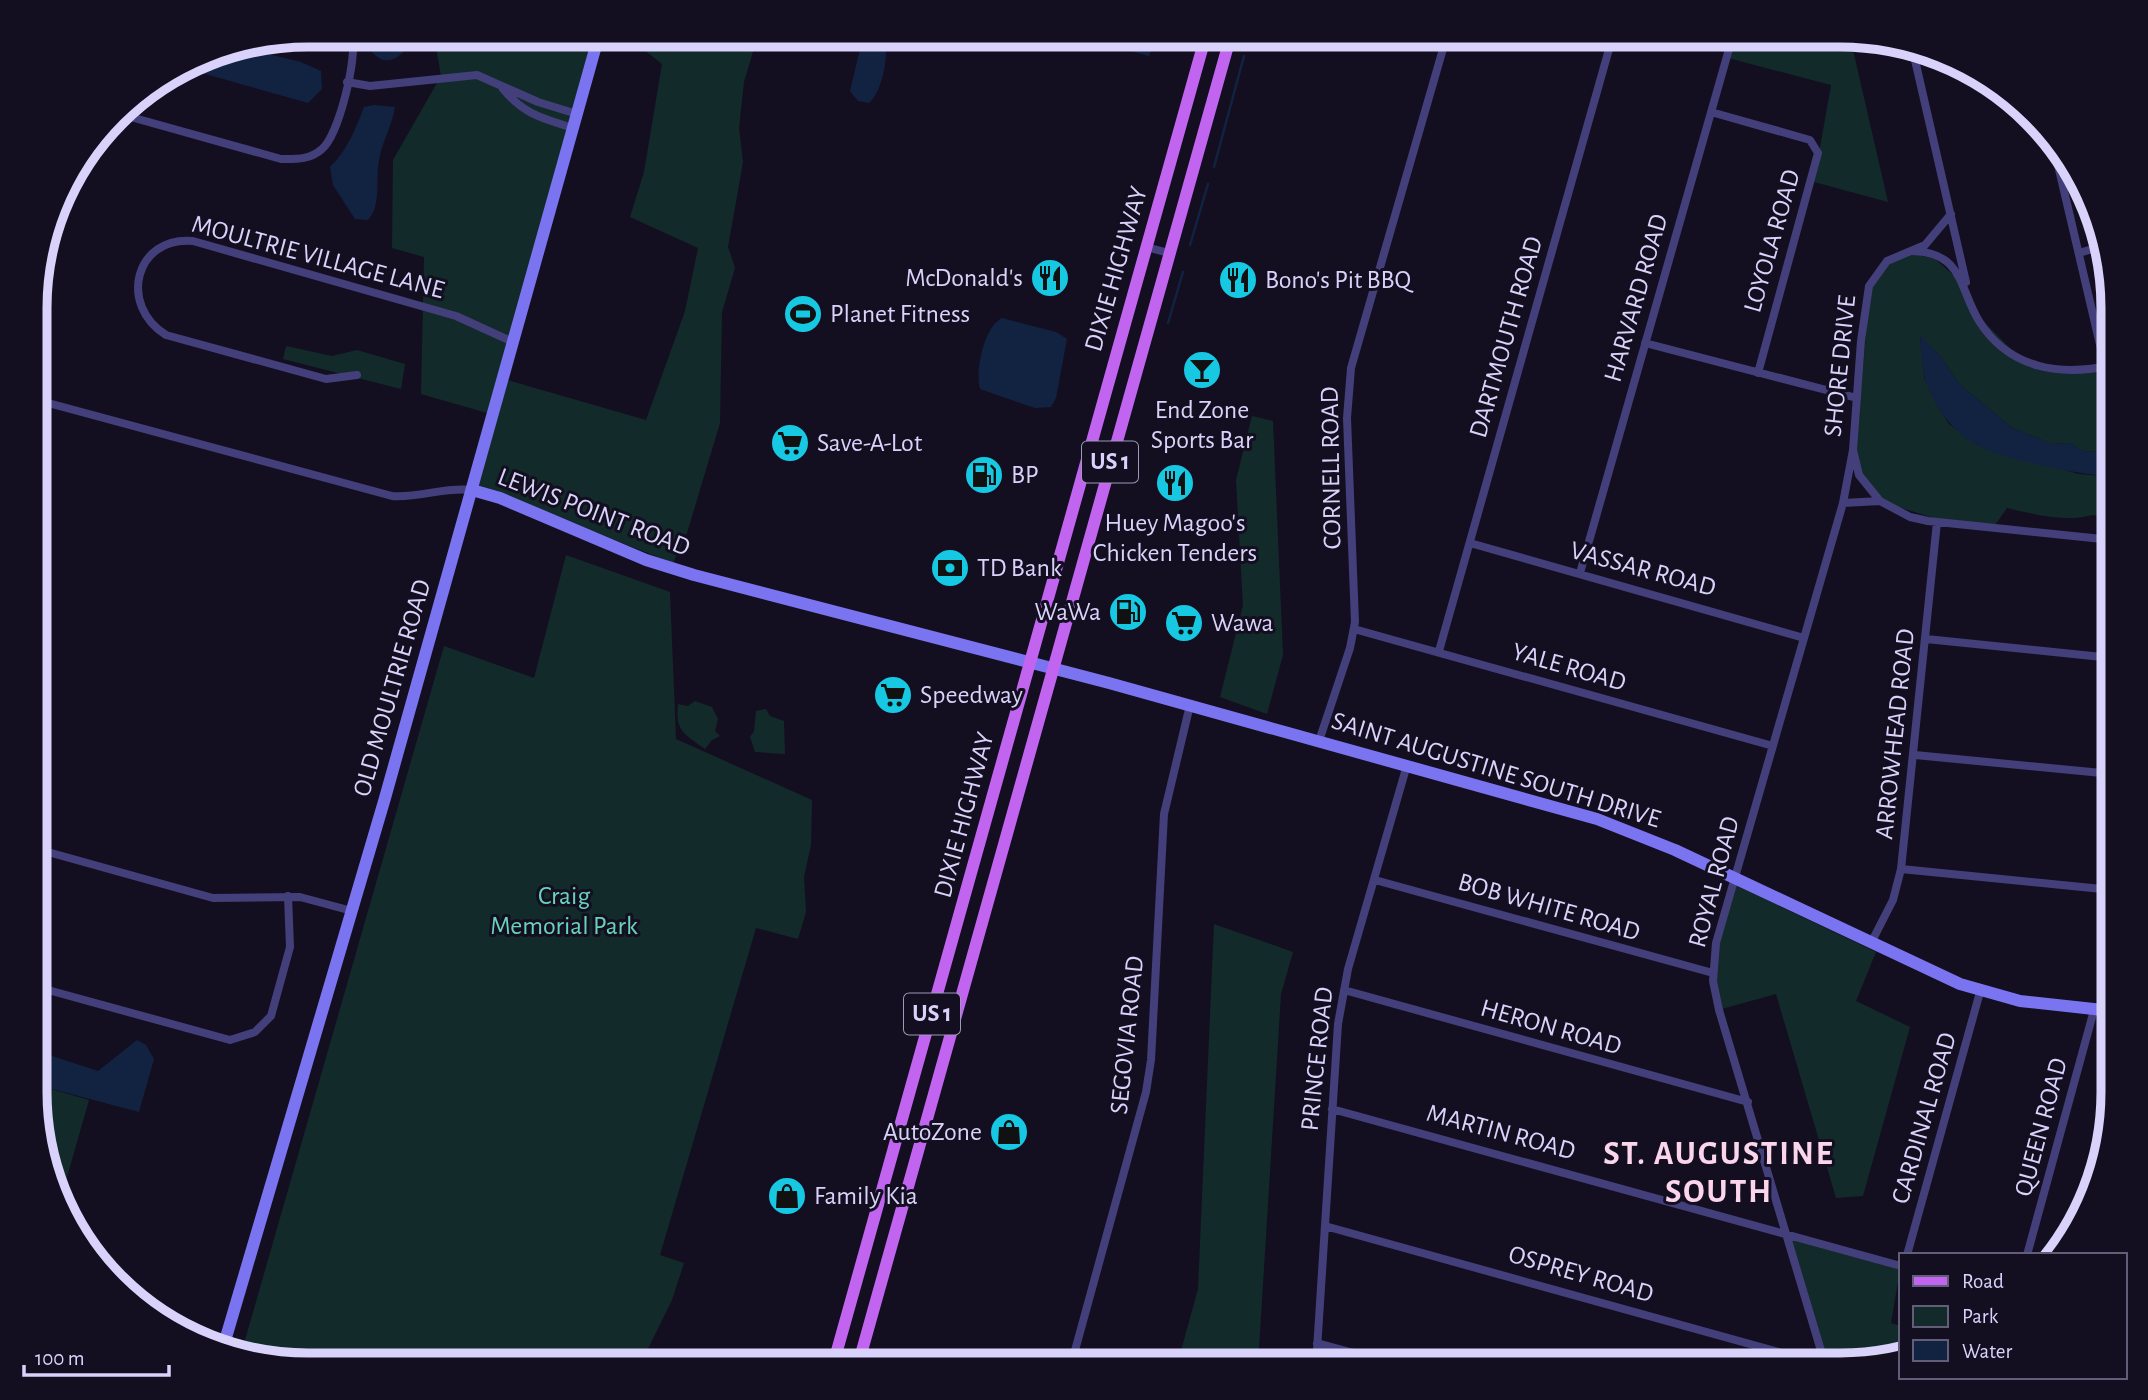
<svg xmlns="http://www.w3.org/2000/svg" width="2148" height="1400" font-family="'Alegreya Sans',sans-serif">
	<rect width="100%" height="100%" fill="#130f20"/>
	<path fill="#132a2a" d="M434,35H594L487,413L421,394L424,257L392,248L393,160L441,76Z
		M625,35H758L744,82L739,128L743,162L728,247L735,268L722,312L720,423L687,533L673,563L478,486L507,380L646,420L685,311L698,248L630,217L644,172L662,64Z
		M1734,35L1850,37L1888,202L1814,182L1831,85L1728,58Z
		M1915,254L1935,259L1958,279L1971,309L2028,366L2112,372V453L2082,451L2070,443L2052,444L2012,428L1959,384L1941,357L1920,337L1924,377L1937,405L1949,424L1977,445L2079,474L2112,477V519C2089,511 2090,518 2069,518C2048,518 2028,513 2007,508L1993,528L1957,525L1882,502L1854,466L1871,280L1900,255Z
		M286,346L332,356L357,350L405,364L401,389L283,359Z
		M1252,416L1273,421L1283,655L1267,714L1220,697L1243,605L1236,480Z
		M566,555L670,592L676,739L812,800L811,845L804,877L806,912L798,939L756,928L660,1255L684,1263L672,1300L640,1365H308L241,1354L444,646L534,678Z
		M695,701L712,707L718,719L715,731L720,736L712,740L705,749C684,734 675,731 678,704L688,706Z
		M766,709L770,716L784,721L785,754L755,752L750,737L754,731L756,711Z
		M1733,884L1876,952L1856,1001L1910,1027L1863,1196L1836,1198L1776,994L1718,1010L1711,972Z
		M1214,924L1293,952L1281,994L1258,1365H1177L1198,1289Z
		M37,1085L89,1100L61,1198L37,1127Z
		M1787,1236L1901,1264L1891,1323L1901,1326V1351L1857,1364H1824Z"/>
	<path fill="#122342" d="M374,35H416C405,52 390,72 372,52Z
		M826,35H864L886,41C887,60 883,90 869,103L858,101L850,91L861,45Z
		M1072,35H1153L1155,40L1149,56Z
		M244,48L301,62L321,71L322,89L308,103L184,68L204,56Z
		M374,105L395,107C392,126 382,142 379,160C375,179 382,205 368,220L355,219L333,185L330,167C347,151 356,128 364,107Z
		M1002,318L1056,332L1067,339L1056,398L1051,407L1035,408L980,389C975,370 984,327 1002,318Z
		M1920,335L1941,357L1959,384L2012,428L2052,444L2070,443L2082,451L2112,453V477C2078,474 2007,461 1977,445C1952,432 1933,405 1925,378C1921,365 1921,349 1920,335Z
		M137,1040L146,1045L154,1059L139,1112L37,1085V1051L98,1071Z"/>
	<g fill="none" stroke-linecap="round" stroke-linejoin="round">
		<path stroke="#122342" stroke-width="2.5" d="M1214,167L1244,56
			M1190,245L1208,184
			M1168,323L1183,272"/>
		<path stroke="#433f7b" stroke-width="8" d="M1912,47L1966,282
			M347,82L370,86L477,75L538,102L577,114
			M503,89C525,115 542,118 573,128
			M1711,112L1810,140L1818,153L1758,373
			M120,114L281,159C296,159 310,160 322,149C339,135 358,56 352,35
			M2054,148L2105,366
			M1146,247L1169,253
			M1913,251C1964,253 1959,289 1979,321C2009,369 2061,377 2112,365
			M2079,253L2099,247
			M45,280L75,172
			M1645,343L1857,398
			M357,375L326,379L166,335C118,305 135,236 193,241L456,316L513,342
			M37,400L392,496C419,498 444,487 472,490
			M1880,501L1859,475L1853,450L1861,341L1869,286L1887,261L1925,245L1951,214
			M1843,503L1880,501L1910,517L1928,521L2112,540
			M1470,543L1804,638
			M1580,573L1733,35
			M1354,629L1773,746
			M1926,639L2112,658
			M1439,651L1613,35
			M1319,741L1350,648L1355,622L1347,418L1351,368L1447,35
			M1915,755L2112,774
			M37,849L213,898L300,897L352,911
			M1901,869L2112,890
			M1375,880L1713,973
			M1871,943L1893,900L1901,869L1937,522
			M37,987L230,1040L255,1032L271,1016L290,947L288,896
			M1344,990L1748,1102
			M1332,1109L1901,1266
			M1325,1226L1811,1361L1825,1360
			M1907,1255L1980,992
			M2027,1255L2094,1010
			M1317,1343L1398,1365
			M1825,1364L1719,1010L1713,981L1716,943L1843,503L1853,450
			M1071,1365L1146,1092L1151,1060L1164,814L1190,705
			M1316,1365L1338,1024L1348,969L1407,765"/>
		<path stroke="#7b74f1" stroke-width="12" d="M472,490L500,498L646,560L694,575L1109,683L1597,819L1675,850L1960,984L2020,1001L2112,1011
			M222,1351L385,798L599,35"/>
		<path stroke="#c165f0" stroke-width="12" d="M833,1365L1206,35
			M858,1365L1231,35"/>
	</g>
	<defs>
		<symbol id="restaurant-disc" viewBox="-11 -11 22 22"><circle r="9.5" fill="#17c8e3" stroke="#130f20"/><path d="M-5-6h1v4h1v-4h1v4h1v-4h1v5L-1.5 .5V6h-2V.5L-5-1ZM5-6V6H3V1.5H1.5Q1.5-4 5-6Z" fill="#111"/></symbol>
		<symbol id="stadium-disc" viewBox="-11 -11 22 22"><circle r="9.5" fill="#17c8e3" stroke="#130f20"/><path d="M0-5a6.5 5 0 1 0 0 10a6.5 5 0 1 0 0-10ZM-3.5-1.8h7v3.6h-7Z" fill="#111"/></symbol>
		<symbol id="bar-disc" viewBox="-11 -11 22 22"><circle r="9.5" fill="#17c8e3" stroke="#130f20"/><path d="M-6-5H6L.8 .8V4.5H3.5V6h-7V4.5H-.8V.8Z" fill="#111"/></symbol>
		<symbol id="supermarket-disc" viewBox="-11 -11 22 22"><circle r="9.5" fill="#17c8e3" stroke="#130f20"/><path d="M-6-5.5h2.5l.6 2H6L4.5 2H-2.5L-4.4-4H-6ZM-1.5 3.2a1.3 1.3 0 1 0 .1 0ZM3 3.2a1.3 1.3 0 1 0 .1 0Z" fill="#111"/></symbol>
		<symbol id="fuel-disc" viewBox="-11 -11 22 22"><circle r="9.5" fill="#17c8e3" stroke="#130f20"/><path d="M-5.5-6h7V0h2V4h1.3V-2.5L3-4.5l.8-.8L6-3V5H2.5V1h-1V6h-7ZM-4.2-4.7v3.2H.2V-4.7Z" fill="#111"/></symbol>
		<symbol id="bank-disc" viewBox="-11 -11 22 22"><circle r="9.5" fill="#17c8e3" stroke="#130f20"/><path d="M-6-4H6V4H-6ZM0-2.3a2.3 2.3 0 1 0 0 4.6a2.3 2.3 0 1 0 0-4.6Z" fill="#111"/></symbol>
		<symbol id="shop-disc" viewBox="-11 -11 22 22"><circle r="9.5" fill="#17c8e3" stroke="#130f20"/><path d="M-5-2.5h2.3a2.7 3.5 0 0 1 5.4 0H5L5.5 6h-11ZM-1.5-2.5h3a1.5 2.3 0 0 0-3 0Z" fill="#111"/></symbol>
	</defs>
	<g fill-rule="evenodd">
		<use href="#restaurant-disc" x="1028" y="256" width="44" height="44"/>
		<use href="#restaurant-disc" x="1216" y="258" width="44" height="44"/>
		<use href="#stadium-disc" x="781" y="292" width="44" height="44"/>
		<use href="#bar-disc" x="1180" y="348" width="44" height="44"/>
		<use href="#supermarket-disc" x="768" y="421" width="44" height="44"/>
		<use href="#fuel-disc" x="962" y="453" width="44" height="44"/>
		<use href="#restaurant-disc" x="1153" y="461" width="44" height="44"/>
		<use href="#bank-disc" x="928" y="546" width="44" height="44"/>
		<use href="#fuel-disc" x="1106" y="590" width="44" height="44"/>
		<use href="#supermarket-disc" x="1162" y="601" width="44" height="44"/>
		<use href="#supermarket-disc" x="871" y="673" width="44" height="44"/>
		<use href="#shop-disc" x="987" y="1110" width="44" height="44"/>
		<use href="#shop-disc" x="765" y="1174" width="44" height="44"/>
	</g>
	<g text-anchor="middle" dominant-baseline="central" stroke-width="6" stroke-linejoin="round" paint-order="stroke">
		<g fill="#130f20" stroke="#9e98b9" stroke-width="2">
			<rect x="1082" y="441.5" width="56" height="41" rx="5"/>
			<rect x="904" y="993.5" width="56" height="41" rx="5"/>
		</g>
		<g font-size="24" font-weight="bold" fill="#d9d3fb">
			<text x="1110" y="462">US 1</text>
			<text x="932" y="1014">US 1</text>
		</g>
		<g font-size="26" fill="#d9d3fb" stroke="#130f20">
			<text transform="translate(1772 241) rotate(-74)">LOYOLA ROAD</text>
			<text transform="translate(318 257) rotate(15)">MOULTRIE VILLAGE LANE</text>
			<text transform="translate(1116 269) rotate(-74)">DIXIE HIGHWAY</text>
			<text transform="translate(1636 298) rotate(-74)">HARVARD ROAD</text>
			<text transform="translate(1506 337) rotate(-74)">DARTMOUTH ROAD</text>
			<text transform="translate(1840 366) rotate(-84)">SHORE DRIVE</text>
			<text transform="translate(1331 468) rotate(-91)">CORNELL ROAD</text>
			<text transform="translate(594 512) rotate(21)">LEWIS POINT ROAD</text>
			<text transform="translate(1643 569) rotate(15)">VASSAR ROAD</text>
			<text transform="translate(1569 667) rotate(16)">YALE ROAD</text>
			<text transform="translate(392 688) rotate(-74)">OLD MOULTRIE ROAD</text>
			<text transform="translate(1895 734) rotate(-84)">ARROWHEAD ROAD</text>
			<text transform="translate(1496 770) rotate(17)">SAINT AUGUSTINE SOUTH DRIVE</text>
			<text transform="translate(964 815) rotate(-75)">DIXIE HIGHWAY</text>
			<text transform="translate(1714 882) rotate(-75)">ROYAL ROAD</text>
			<text transform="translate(1549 907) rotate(16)">BOB WHITE ROAD</text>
			<text transform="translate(1551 1027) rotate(16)">HERON ROAD</text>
			<text transform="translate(1127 1035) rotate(-84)">SEGOVIA ROAD</text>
			<text transform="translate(1317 1059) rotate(-84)">PRINCE ROAD</text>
			<text transform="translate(1924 1118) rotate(-74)">CARDINAL ROAD</text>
			<text transform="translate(2041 1127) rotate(-75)">QUEEN ROAD</text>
			<text transform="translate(1501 1132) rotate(15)">MARTIN ROAD</text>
			<text transform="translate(1581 1274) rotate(16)">OSPREY ROAD</text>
		</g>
		<g font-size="26" fill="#d9d3fb" stroke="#130f20" text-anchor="start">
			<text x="1023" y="278" text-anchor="end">McDonald's</text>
			<text x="1265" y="280">Bono's Pit BBQ</text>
			<text x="830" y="314">Planet Fitness</text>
			<text x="1202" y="410" text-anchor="middle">End Zone<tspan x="1202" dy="30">Sports Bar</tspan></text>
			<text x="817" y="443">Save-A-Lot</text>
			<text x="1011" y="475">BP</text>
			<text x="1175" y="523" text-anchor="middle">Huey Magoo's<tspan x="1175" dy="30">Chicken Tenders</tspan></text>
			<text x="977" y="568">TD Bank</text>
			<text x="1101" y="612" text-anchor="end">WaWa</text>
			<text x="1211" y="623">Wawa</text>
			<text x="920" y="695">Speedway</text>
			<text x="982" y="1132" text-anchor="end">AutoZone</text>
			<text x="814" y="1196">Family Kia</text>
		</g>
		<g font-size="26" fill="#67d3bc" stroke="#130f20">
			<text x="564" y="896">Craig<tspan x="564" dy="30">Memorial Park</tspan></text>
		</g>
		<g font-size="33" font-weight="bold" letter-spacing="2" fill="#fbd5ec" stroke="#130f20">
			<text x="1719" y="1154">ST. AUGUSTINE<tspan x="1719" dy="38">SOUTH</tspan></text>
		</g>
	</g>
	<path d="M0 0H2148V1400H0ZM308 47H1840A261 261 0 0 1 2101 308V1092A261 261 0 0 1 1840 1353H308A261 261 0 0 1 47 1092V308A261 261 0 0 1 308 47Z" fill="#130f20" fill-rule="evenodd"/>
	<path fill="none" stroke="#d9d3fb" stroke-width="9" d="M308 47H1840A261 261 0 0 1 2101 308V1092A261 261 0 0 1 1840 1353H308A261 261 0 0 1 47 1092V308A261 261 0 0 1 308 47Z"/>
	<rect x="1899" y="1253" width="228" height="126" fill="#130f20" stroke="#625d78" stroke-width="2"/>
	<rect x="1913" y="1276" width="35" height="10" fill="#c165f0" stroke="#625d78" stroke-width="2"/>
	<text x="1962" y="1288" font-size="21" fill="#d9d3fb">Road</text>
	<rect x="1913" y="1306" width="35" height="21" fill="#132a2a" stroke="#625d78" stroke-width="2"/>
	<text x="1962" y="1323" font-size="21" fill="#d9d3fb">Park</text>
	<rect x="1913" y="1340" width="35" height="21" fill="#122342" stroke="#625d78" stroke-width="2"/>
	<text x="1962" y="1358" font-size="21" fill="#d9d3fb">Water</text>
	<path d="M24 1365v10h145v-10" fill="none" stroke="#d9d3fb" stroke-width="3.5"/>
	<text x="35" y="1365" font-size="21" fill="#d9d3fb" stroke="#130f20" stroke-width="5" paint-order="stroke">100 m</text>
</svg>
